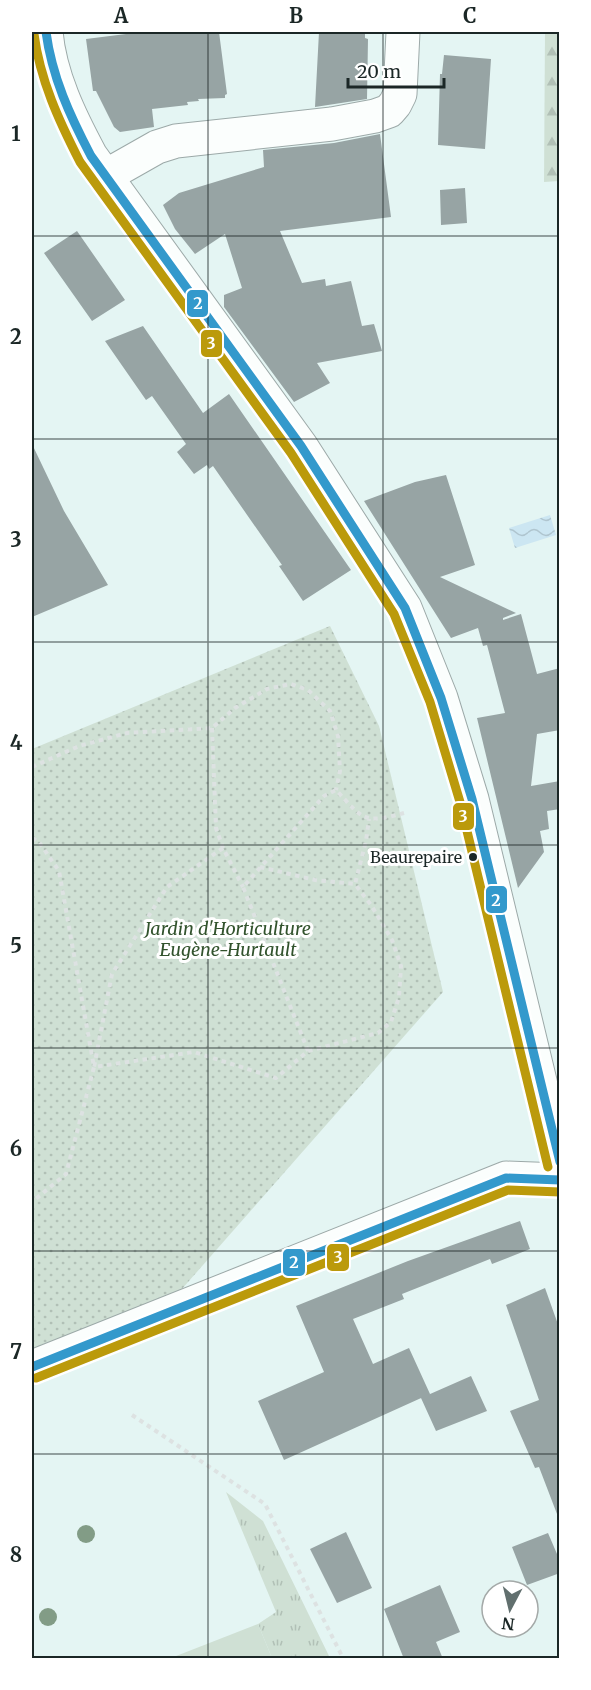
<svg xmlns="http://www.w3.org/2000/svg" width="591" height="1690" font-family="Merriweather,serif">
	<defs>
		<pattern id="grass-tufts" width="24" height="20" patternUnits="userSpaceOnUse" patternTransform="scale(1.5)"><rect width="24" height="20" fill="#cfe0d4"/><path d="M3 7l-1-3M5 7V3M7 7l1-3M15 17l-1-3M17 17v-4M19 17l1-3" fill="none" stroke="#b1c0b6"/></pattern>
		<pattern id="forest-firs" width="22" height="20" patternUnits="userSpaceOnUse" patternTransform="scale(1.5)"><rect width="22" height="20" fill="#cfe0d4"/><path d="M5 1l3.5 6h-7zM16 11l3.5 6h-7z" fill="#b1c0b6"/></pattern>
		<pattern id="park-dots" width="8" height="8" patternUnits="userSpaceOnUse" patternTransform="scale(1.5)"><rect width="8" height="8" fill="#cfe0d4"/><path d="M2 2h.1M6 6h.1" fill="none" stroke="#b1c0b6" stroke-width="1.8" stroke-linecap="round"/></pattern>
		<pattern id="water-waves" width="16" height="10" patternUnits="userSpaceOnUse" patternTransform="scale(1.5)"><rect width="16" height="10" fill="#cce6f2"/><path d="M0 5q4-4 8 0t8 0" fill="none" stroke="#afc5cf"/></pattern>
	</defs>
	<rect width="100%" height="100%" fill="#e4f5f3"/>
	<path fill="url(#grass-tufts)" d="M226,1492L263,1521L330,1658H272L258,1624L276,1612Z"/>
	<path fill="url(#forest-firs)" d="M545,32H559V181L544,182Z"/>
	<path fill="url(#park-dots)" d="M330,626L379,726L443,992L174,1298L32,1353V749Z"/>
	<path fill="#cfe0d4" d="M258,1624L272,1658H171Z"/>
	<path fill="url(#water-waves)" d="M550,515L556,535L515,548L509,528Z"/>
	<path fill="#97a4a4" d="M142,32H219L227,94L225,95V98L198,99L199,101L187,102L188,105L152,109L154,127L120,132L114,127L96,91H93L86,39Z
		M319,32H365V38L368,39L367,99L315,107Z
		M444,55L491,59L485,149L438,145L440,74H442Z
		M380,134L391,217L280,231L302,283L325,279L326,286L351,281L362,326L374,324L382,351L317,363L330,383L294,402L224,307V295L242,288L225,234L195,254L175,229L163,205L179,193L264,167L263,150L334,143Z
		M465,188L467,223L441,225L440,190Z
		M77,231L125,300L92,321L44,253Z
		M143,326L203,413L229,394L351,570L303,601L279,566L282,565L213,466L209,469L207,465L194,474L177,452L186,444L152,396L146,400L105,341Z
		M32,444L64,511L108,585L32,617Z
		M446,475L475,565L440,577L516,613L503,618V620L521,614L537,674L560,668V730L537,734L531,786L560,781V809L547,811L549,829L540,831L544,852L518,888L477,718L505,713L487,645L483,646L478,628L451,638L364,501L415,482Z
		M520,1221L530,1249L492,1264L490,1259L402,1294L404,1299L353,1319L373,1364L409,1348L430,1394L284,1460L258,1401L324,1372L296,1306L408,1261Z
		M545,1288L560,1330V1514H557L539,1467L535,1468L510,1411L539,1400L506,1305Z
		M471,1376L487,1411L436,1431L421,1398Z
		M346,1532L372,1588L337,1603L310,1549Z
		M548,1533L560,1561V1573L527,1585L512,1547Z
		M440,1585L460,1632L436,1642L443,1659H404L384,1609Z"/>
	<g fill="none" stroke-linecap="round" stroke-linejoin="round">
		<defs>
			<path id="minor" d="M104,177L157,147L176,141L332,124L375,116L389,111L395,104L400,94L403,32"/>
			<path id="tertiary" d="M32,1367L506,1178L560,1180"/>
			<path id="secondary" d="M46,32C50,76 70,117 91,156L301,446L405,608L441,698L472,799L560,1164"/>
		</defs>
		<use href="#minor" stroke="#9ca9a8" stroke-width="35"/>
		<use href="#tertiary" stroke="#9ca9a8" stroke-width="35"/>
		<use href="#secondary" stroke="#9ca9a8" stroke-width="35"/>
		<path stroke="#dde2e2" stroke-width="4" stroke-dasharray="4.5 4.5" stroke-linecap="butt" d="M212,728L216,828L223,848L243,887
			M32,767L79,746L127,733L212,728L235,708L267,689L291,684L308,690L330,711L338,736L340,771L336,790
			M32,838L39,842L59,871L94,1067L66,1174L32,1202
			M223,848L167,887L112,974L94,1067L194,1052L276,1078L308,1051L378,1033L391,1022L399,997L401,966L392,940L371,905L355,884L366,841L369,819
			M260,867L315,880L355,884
			M308,1051L243,887L324,796L336,790C364,820 363,824 404,813
			M132,1415L265,1504L343,1658"/>
		<use href="#minor" stroke="#fbfefd" stroke-width="33"/>
		<use href="#tertiary" stroke="#fbfefd" stroke-width="33"/>
		<use href="#secondary" stroke="#fbfefd" stroke-width="33"/>
		<defs>
			<path id="bus-1" d="M46,32C52,77 70,116 91,156L301,446L405,608L441,698L472,799L560,1162
				M32,1367L506,1178L560,1180"/>
			<path id="bus-2" d="M34,34C40,80 59,121 80,162L291,453L394,614L430,702L460,802L548,1167
				M36,1378L508,1190L560,1192"/>
		</defs>
		<use href="#bus-1" stroke="#fff" stroke-width="14"/>
		<use href="#bus-2" stroke="#fff" stroke-width="14"/>
		<use href="#bus-1" stroke="#39c" stroke-width="9"/>
		<use href="#bus-2" stroke="#bb9a0b" stroke-width="9"/>
	</g>
	<g fill="#829c86">
		<circle cx="86" cy="1534" r="9"/>
		<circle cx="48" cy="1617" r="9"/>
	</g>
	<path fill="none" stroke="#1b2726" stroke-width="1.5" stroke-opacity="0.55" d="M208,32V1658M383,32V1658M32,236H560M32,439H560M32,642H560M32,845H560M32,1048H560M32,1251H560M32,1454H560"/>
	<circle fill="#1b2726" stroke="#fff" stroke-width="2" cx="473" cy="857" r="5"/>
	<g text-anchor="middle" dominant-baseline="central" stroke-width="6" stroke-linejoin="round" paint-order="stroke">
		<g font-size="16" fill="#1b2726" stroke="#fff" text-anchor="end">
			<text x="462" y="857">Beaurepaire</text>
		</g>
		<g font-size="18" font-style="italic" fill="#32532d" stroke="#fff">
			<text x="228" y="928">Jardin d'Horticulture<tspan x="228" dy="21">Eugène-Hurtault</tspan></text>
		</g>
	</g>
	<g stroke="#fff" stroke-width="2">
		<rect x="186" y="289" width="23" height="29" rx="6" fill="#39c"/>
		<rect x="200" y="329" width="23" height="29" rx="6" fill="#bb9a0b"/>
		<rect x="452" y="802" width="23" height="29" rx="6" fill="#bb9a0b"/>
		<rect x="485" y="885" width="23" height="29" rx="6" fill="#39c"/>
		<rect x="326" y="1243" width="24" height="29" rx="6" fill="#bb9a0b"/>
		<rect x="282" y="1248" width="24" height="29" rx="6" fill="#39c"/>
	</g>
	<g font-size="16" text-anchor="middle" font-weight="bold" fill="#fff">
		<text x="198" y="309">2</text>
		<text x="211" y="349">3</text>
		<text x="463" y="822">3</text>
		<text x="496" y="906">2</text>
		<text x="338" y="1263">3</text>
		<text x="294" y="1268">2</text>
	</g>
	<rect width="591" height="1690" fill="none" stroke="#ffffff" stroke-width="66"/>
	<g transform="translate(510 1609) rotate(187)"><circle r="28" fill="#ffffff" stroke="#a4a9a8" stroke-width="1.5"/>
	<path d="M0-4.5L10 22L0 15L-10 22Z" fill="#616f6e"/>
	<text y="-9" font-size="16" font-weight="bold" text-anchor="middle" fill="#1b2726">N</text>
	</g>
	<path d="M348 78v9h96v-9" fill="none" stroke="#1b2726" stroke-width="3"/>
	<text x="357" y="78" font-size="18" fill="#1b2726" stroke="#ffffff" stroke-width="4.5" paint-order="stroke">20 m</text>
	<rect x="33" y="33" width="525" height="1624" fill="none" stroke="#1b2726" stroke-width="2"/>
	<g font-size="20" text-anchor="middle" font-weight="bold" fill="#1b2726">
		<text x="121" y="23">A</text>
		<text x="296" y="23">B</text>
		<text x="470" y="23">C</text>
		<text x="16" y="141">1</text>
		<text x="16" y="344">2</text>
		<text x="16" y="547">3</text>
		<text x="16" y="750">4</text>
		<text x="16" y="953">5</text>
		<text x="16" y="1156">6</text>
		<text x="16" y="1359">7</text>
		<text x="16" y="1562">8</text>
	</g>
</svg>
